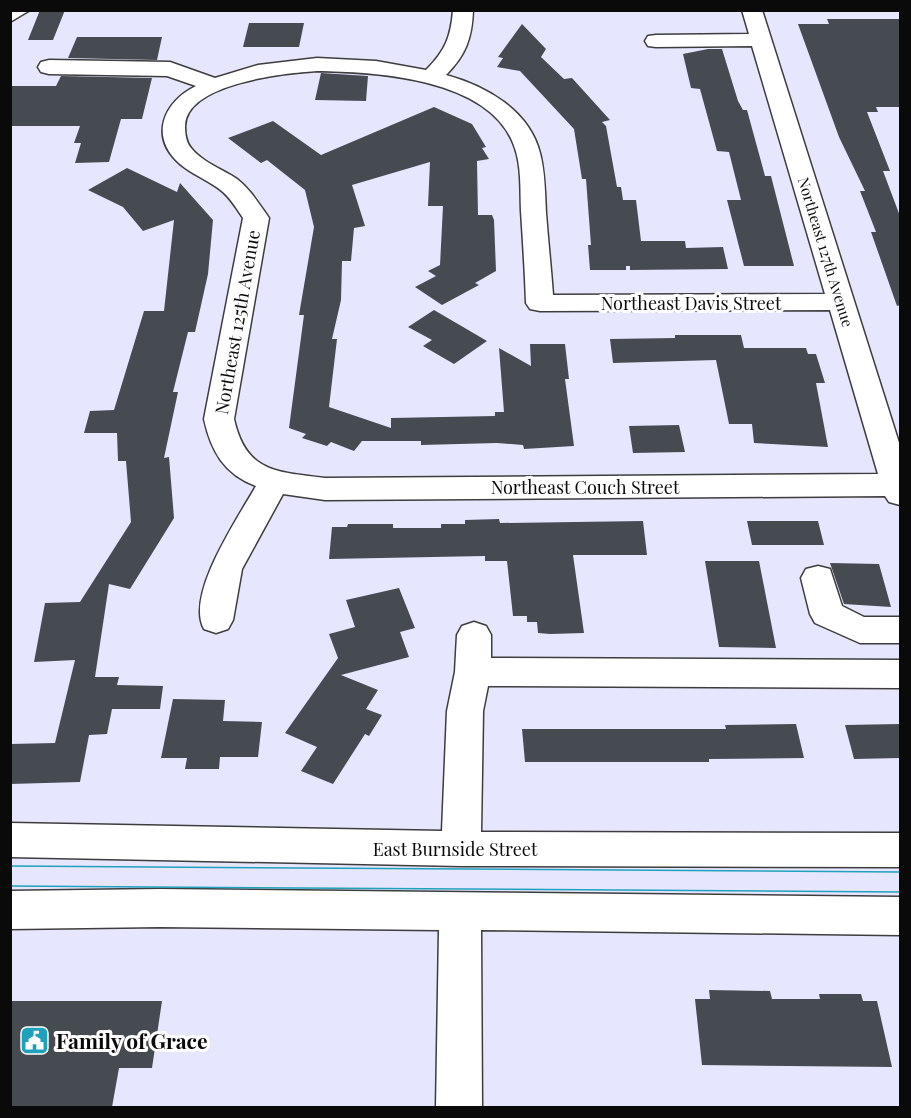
<svg xmlns="http://www.w3.org/2000/svg" width="911" height="1118" font-family="'Playfair Display',serif">
	<rect width="100%" height="100%" fill="#e7e6ff"/>
	<path fill="#464b52" d="M40,10H65L53,40H28Z
		M827,19H900V107H876L878,112H867L890,171H883L900,216V305L897,306L871,232H876L860,191H865L839,137L798,24H829Z
		M249,23H304L299,47H243Z
		M522,24L546,49L541,57L564,79L572,78L610,120L602,122L606,126L617,187H621L623,200H636L641,241H685L686,248L723,247L728,269L630,270V266H626V270H590L588,245H591L586,179H582L574,129L520,71L497,67L503,58L498,57Z
		M77,37H162L157,60L68,58Z
		M708,49H722L738,101L743,110H747L765,176H771L794,266H744L727,200H741L729,152L717,151L700,89L691,88L683,54Z
		M321,73L368,76L366,101L315,100Z
		M61,76L152,78L142,119H121L109,162L75,163L81,143H74L80,126H10V86H56Z
		M434,107L472,124L486,147L482,148L489,159L477,161L478,215H492L494,220L496,271L475,283L479,285L442,305L415,287L436,276L428,271L440,265L443,206H428L430,162L352,185L365,226L354,228L351,261H342L341,300L332,339H337L329,407L391,428V418L495,416V412H504L499,348L531,366L530,344H565L569,379H565L574,446L524,449L523,445L497,443L421,445V441H362L354,451L331,442L327,446L302,438L306,434L289,428L304,315H299L314,227L305,190L267,160L261,163L228,138L273,121L321,155Z
		M127,168L177,192L180,183L213,220L208,274L195,332H188L173,392H178L164,458L169,457L174,518L130,589L109,584L95,677H119L117,685L163,686L160,709H112L107,734L89,735L80,782L10,784V744L55,743L75,660L34,662L45,603L80,602L131,522L126,461H118L117,433H84L90,411L114,410L144,311H164L174,220L143,231L123,207L88,190Z
		M434,310L487,341L454,364L423,346L432,340L408,327Z
		M675,335H741L744,348H806L808,354H816L825,383H816L828,447L754,443L752,424H729L716,360L613,363L610,339L675,338Z
		M679,425L685,452L633,453L629,426Z
		M499,519L500,523L643,521L647,555H573L584,633L550,634L538,633L537,622H527V616H513L507,561H485V556L329,559L332,527H347L348,524H393V528H441V524H465V520Z
		M747,521H818L824,545H752Z
		M705,561H759L776,648L719,647Z
		M830,563L879,564L891,607L844,604Z
		M399,588L415,628L400,632L409,657L341,675L378,690L366,709L382,715L369,736L365,734L333,784L301,771L317,747L285,733L338,658L329,634L355,627L346,600Z
		M173,699L225,700L223,721L262,722L258,757H220L219,769H185L187,758H161Z
		M796,724L804,758L709,759V762H525L522,729H726L725,725Z
		M900,724V758L854,759L845,725Z
		M709,990L770,991L772,999H820L819,994H861L863,1001H877L892,1067L702,1065L695,999H710Z
		M10,1001H162L152,1068H119L112,1107H10Z"/>
	<g fill="none" stroke-linecap="round" stroke-linejoin="round">
		<defs>
			<path id="minor" d="M10,10H30L10,22Z
				M453,10H473C472,38 466,55 446,75C486,86 529,110 540,153C545,172 545,193 546,213C548,240 551,267 553,295L825,294L752,46L656,47L648,46L645,41L648,36L656,35L749,34L742,10H762L900,446V505L889,502L885,496L325,500L283,494L242,569L233,620L228,629L216,633L204,629C185,595 238,518 256,486C224,474 211,451 204,419L243,218C237,209 231,199 223,192C210,181 193,175 180,164C149,137 163,102 196,86L167,76L49,74L41,72L38,67L41,62L49,60L170,62L215,78L258,65L317,58L376,61L426,70C445,51 451,37 453,10ZM317,71C376,72 487,78 513,143C522,164 520,189 521,211C523,242 525,272 526,303L530,309L540,311L830,310L878,474L325,478C277,472 246,473 234,419L269,218C259,204 250,189 237,179C222,169 202,162 191,148C186,142 185,134 185,126C186,83 286,73 317,71Z
				M818,566L830,569L842,606L864,617H900V643H860L815,623L810,614L801,578L806,569Z
				M474,622L486,626L491,635V658L900,660V688L488,686L483,711L481,832L900,833V867L461,866L10,857V823L442,831L447,711L455,672L457,635L462,626Z
				M160,889L900,897V935L481,930L482,1108H436L439,930L160,927L10,929V891Z"/>
		</defs>
		<use href="#minor" stroke="#3d3d3d" stroke-width="3"/>
		<use href="#minor" fill="#fff" fill-rule="evenodd"/>
		<path stroke="#20a1bb" stroke-width="1.5" d="M10,866L900,872
			M10,886L900,892"/>
	</g>
	<defs>
		<symbol id="civic-square" viewBox="-11 -11 22 22"><rect x="-9" y="-9" width="18" height="18" rx="4" fill="#20a1bb" stroke="#fff"/><path d="M-.6-6.5H3V-4.5H.6V-3L4-1V1h2V6H-6V1h2V-1L-.6-3ZM-1.2 2.5V6h2.4V2.5Z" fill="#fff"/></symbol>
	</defs>
	<g fill-rule="evenodd">
		<use href="#civic-square" x="18" y="1024" width="33" height="33"/>
	</g>
	<g text-anchor="middle" dominant-baseline="central" stroke-width="6" stroke-linejoin="round" paint-order="stroke">
		<g font-size="15" fill="#0a0a0a" stroke="#fff">
			<text transform="translate(826 252) rotate(73)">Northeast 127th Avenue</text>
		</g>
		<g font-size="18" fill="#0a0a0a" stroke="#fff">
			<text x="691" y="303">Northeast Davis Street</text>
			<text transform="translate(237 322) rotate(-80)">Northeast 125th Avenue</text>
			<text x="585" y="487">Northeast Couch Street</text>
			<text x="455" y="849">East Burnside Street</text>
		</g>
		<g font-size="21" font-weight="bold" fill="#0a0a0a" stroke="#fff" text-anchor="start">
			<text x="56" y="1040">Family of Grace</text>
		</g>
	</g>
	<rect width="911" height="1118" fill="none" stroke="#0a0a0a" stroke-width="24"/>
</svg>
